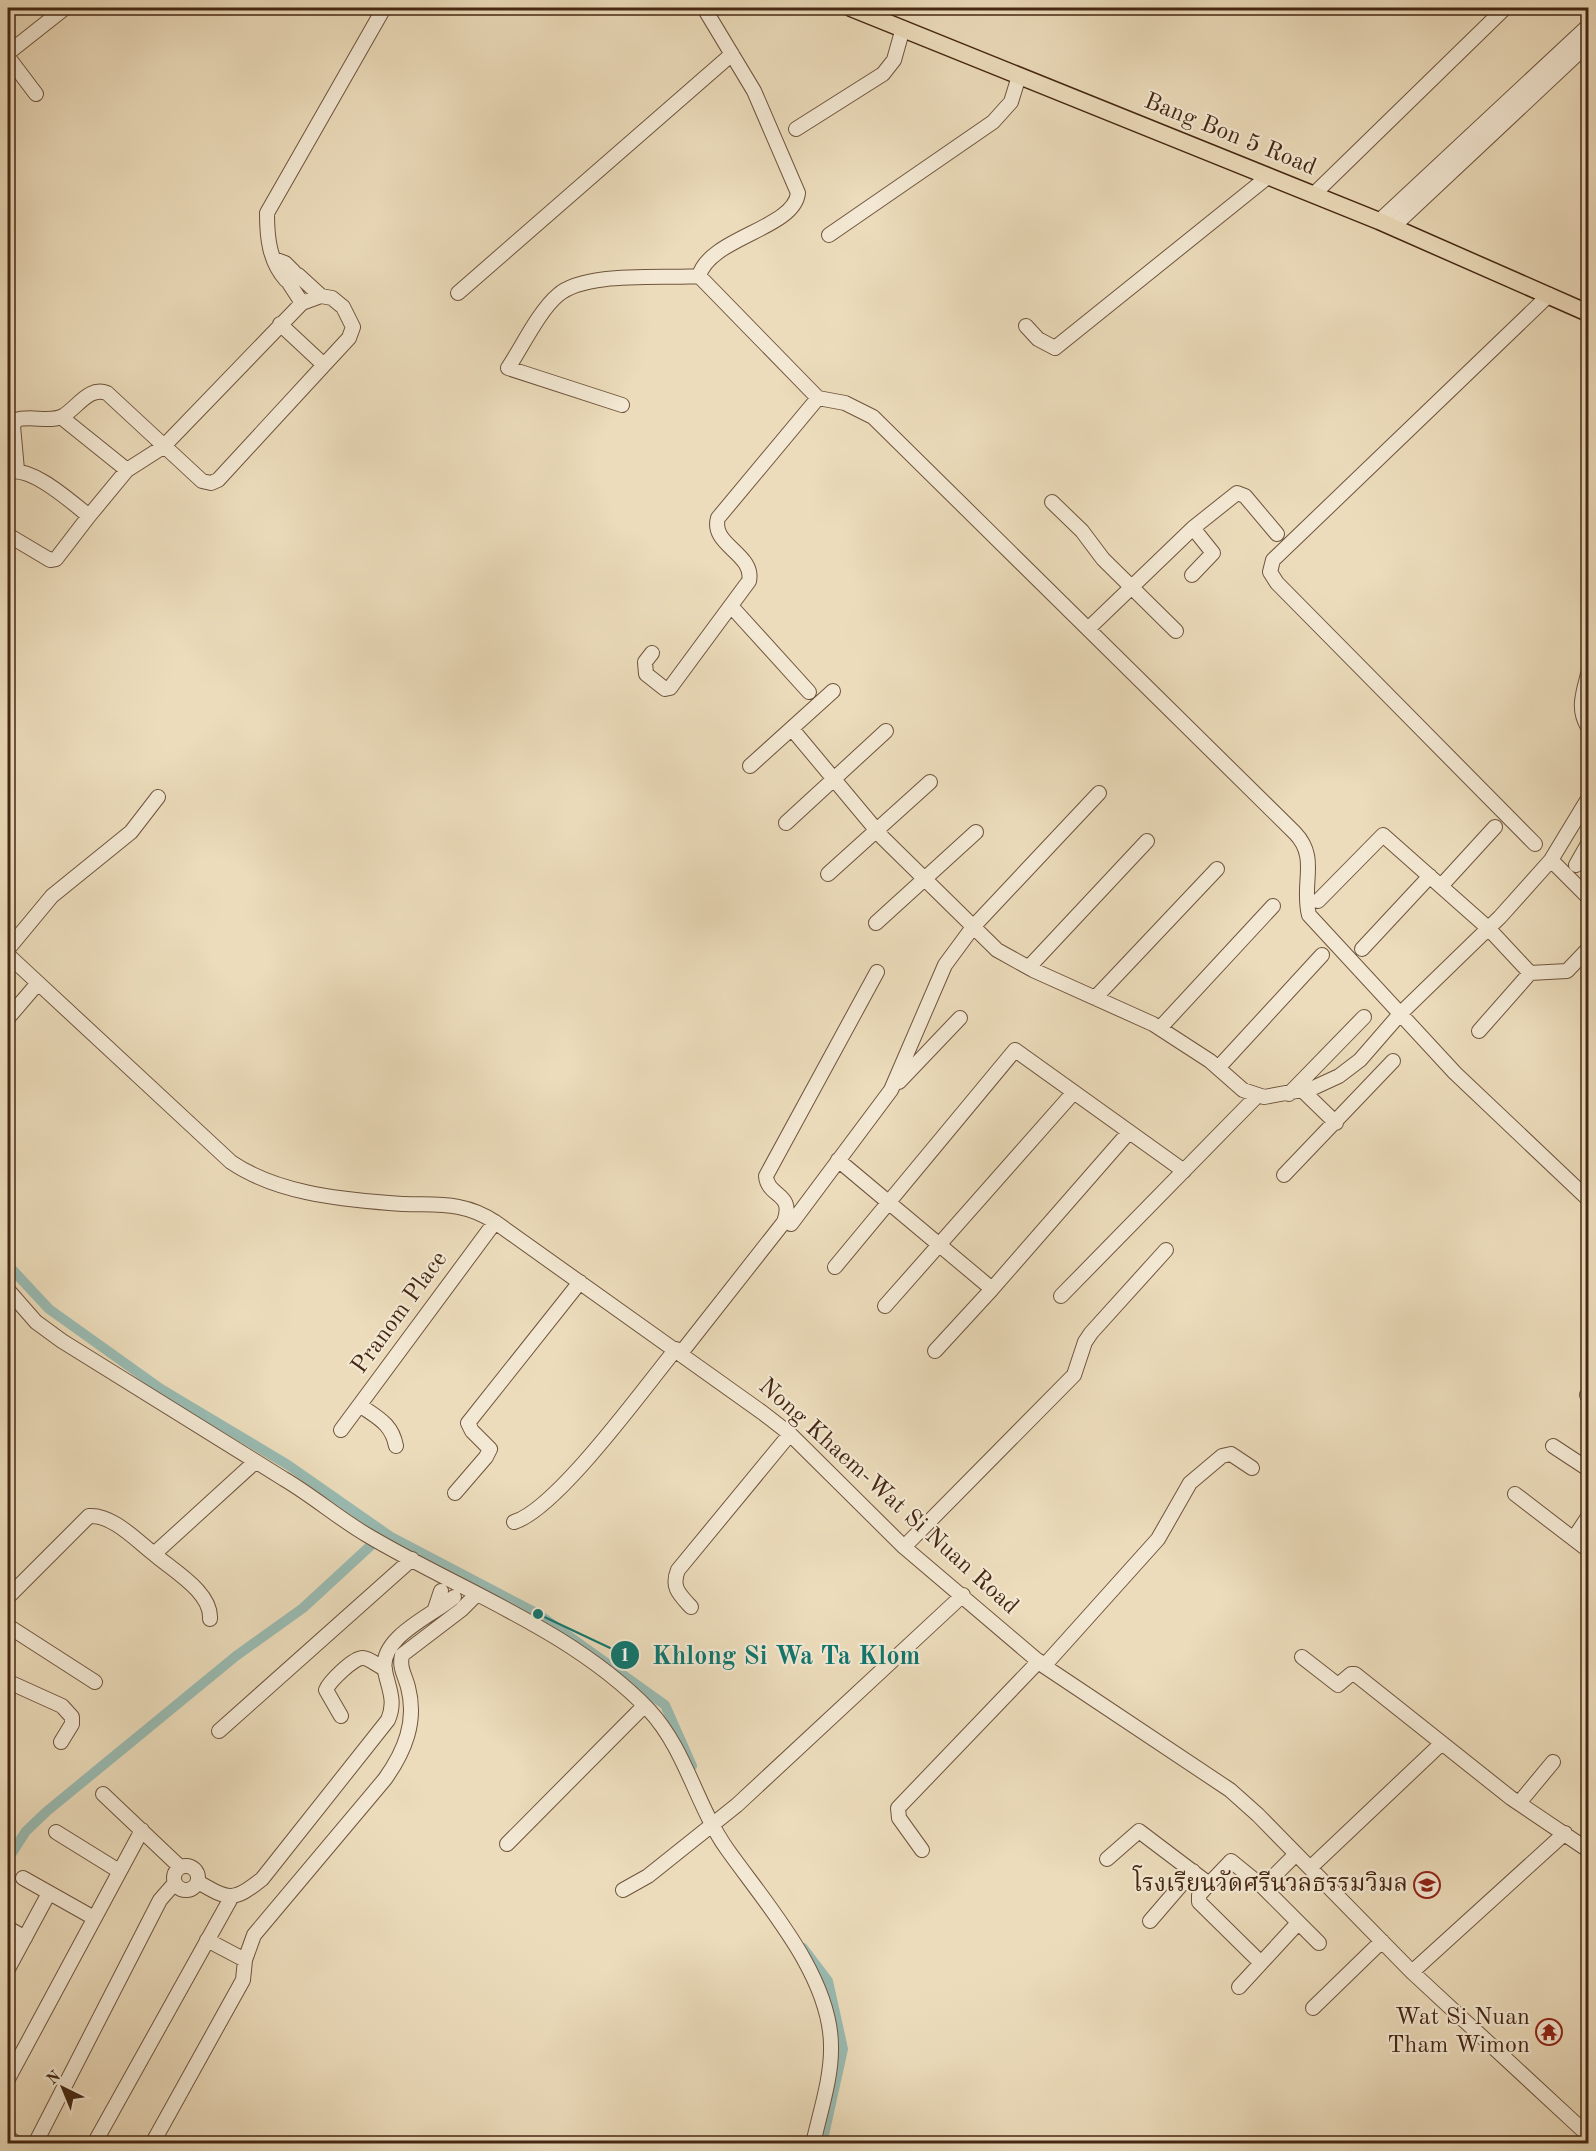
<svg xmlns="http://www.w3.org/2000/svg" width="1596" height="2151" font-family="'Old Standard TT','Noto Serif Thai',serif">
	<rect width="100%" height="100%" fill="#ecdcbb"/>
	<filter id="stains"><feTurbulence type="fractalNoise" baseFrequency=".00333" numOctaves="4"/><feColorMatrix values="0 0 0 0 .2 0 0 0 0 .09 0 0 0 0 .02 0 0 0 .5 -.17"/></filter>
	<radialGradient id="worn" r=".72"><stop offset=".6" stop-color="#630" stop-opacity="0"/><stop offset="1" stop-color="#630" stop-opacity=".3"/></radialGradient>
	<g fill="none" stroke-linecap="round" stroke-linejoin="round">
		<path stroke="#99bbb2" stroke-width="10" d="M8,1265L49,1309L161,1389L288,1465L391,1537L538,1614L665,1705L692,1766
			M8,1859L26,1831L46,1812L236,1656L303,1608L380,1537
			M803,1948L828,1981L843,2049L822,2144"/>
		<defs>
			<path id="minor" d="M8,53L65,8
				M8,57L36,94
				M796,129L883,74L894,60L903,28
				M1313,195L1505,8
				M1379,221L1588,26
				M1393,227L1588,44
				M829,235L993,122L1011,102L1019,76
				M274,259L285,263L294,272
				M298,275L321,296
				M699,276L818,398L845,403L873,417L1295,833C1319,858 1301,883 1309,915L1455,1073L1588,1199
				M699,276C710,237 794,229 798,193L754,91L704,8
				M286,280C269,261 267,237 267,213L384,8
				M289,283L302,303
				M458,293L732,54
				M1026,326L1038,339L1055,348L1269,176
				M622,405L508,368C522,347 539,311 558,295C586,271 661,279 699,276
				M61,417L127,470
				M17,470L13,426L16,420C30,415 51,423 63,416C78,407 89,386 107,393L202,481L211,483L218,480L324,365L280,324
				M8,472C32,466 70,501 89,516L127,470L163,447L302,303L321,296L332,298L343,307L353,327L349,338L324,365
				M1052,502L1082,531L1103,559L1176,631
				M8,535L50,560L56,559L89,516
				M1192,575L1213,553L1193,528
				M731,606L809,692
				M1088,629L1193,528L1237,493L1245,496L1277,534
				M652,653L645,662L646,674L665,689L670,688L749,581C755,554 710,545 718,518L818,398
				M1588,674C1583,694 1577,709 1588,727
				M792,729L883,838L997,950L1033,970L1153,1024L1210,1061L1243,1090L1264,1097L1313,1088L1339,1076L1360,1060L1400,1014L1500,917L1551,860L1588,799
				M750,766L833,691
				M786,823L886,731
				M1535,844L1277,583L1270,572L1273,560L1549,295
				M1551,860L1588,897
				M1576,865L1588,844
				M828,874L930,782
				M1441,886L1495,827
				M1318,901L1383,835L1488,928L1530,973L1567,971L1588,949
				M876,923L976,832
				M8,949L52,896L131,832L158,797
				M1362,949L1430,876
				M8,955L231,1162C275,1192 336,1199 389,1203C430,1207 459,1198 495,1222L763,1413L790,1434L904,1547L1044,1666L1230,1790L1258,1815L1412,1972L1588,2135
				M1029,967L1147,841
				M1095,998L1217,869
				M8,1018L38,983
				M1160,1028L1273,906
				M1479,1031L1530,973
				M1218,1068L1322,955
				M899,1082L960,1018
				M1303,1091L1336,1123
				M1289,1094L1364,1017
				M838,1160L992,1289L1129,1132
				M1284,1175L1393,1061
				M791,1224L891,1090L945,965L973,927L1099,793
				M835,1267L1015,1050L1184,1171
				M8,1290L36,1322L62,1341C136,1387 210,1433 284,1479C313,1496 338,1518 367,1535C461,1591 572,1630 649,1710C686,1750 696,1805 727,1849C766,1904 830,1975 831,2045C832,2077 820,2112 813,2144
				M1061,1296L1258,1095
				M885,1306L1074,1092
				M935,1351L992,1289
				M681,1353L784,1222C795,1192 768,1198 766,1176L877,972
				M1587,1395L1588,1396
				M361,1406C378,1418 392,1424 396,1446
				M341,1430L495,1222
				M1553,1446L1588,1469
				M455,1493L486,1457L490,1449L472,1431L468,1423L580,1282
				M1515,1494L1588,1550
				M514,1522C557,1509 644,1388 676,1349
				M1574,1538L1588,1517
				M904,1547L1074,1375L1085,1342L1091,1333L1166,1250
				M154,1554C172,1570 212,1592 210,1619
				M8,1597L89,1516C112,1514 136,1540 154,1554L255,1462
				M691,1607C679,1594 671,1587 678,1570L790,1434
				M435,1609L441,1591
				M8,1626L95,1682
				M1302,1657L1338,1685L1351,1674H1355L1511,1798L1588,1850
				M1044,1666L1158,1539L1190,1483L1222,1456L1231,1454L1252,1468
				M9,1682L62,1706L72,1717V1724L61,1742
				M341,1716L326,1690C329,1682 354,1657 363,1658C369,1658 378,1666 385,1669
				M219,1731L412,1559
				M103,1794L179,1866
				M1519,1803L1553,1762
				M56,1832L119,1871
				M507,1844L644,1706
				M922,1850L899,1818L898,1808L1039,1661
				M1296,1854L1263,1887L1319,1943
				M1107,1859L1139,1831L1209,1884L1231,1861L1263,1887
				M174 1878a12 12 0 1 1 24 0a12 12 0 1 1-24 0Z
				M1310,1868L1442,1743
				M23,1878L94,1918
				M198,1882C229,1900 233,1902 262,1879L388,1720C396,1701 389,1690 385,1671C378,1637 434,1615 454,1597
				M1209,1884L1199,1895V1902L1261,1963
				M623,1890L648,1876L737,1805L963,1595
				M1150,1921L1193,1871
				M8,1928L25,1938
				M207,1940L245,1960
				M8,1969L49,1893
				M1412,1972L1565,1833
				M1239,1987L1298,1923
				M1313,2008L1382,1941
				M8,2079L142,1830
				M8,2137L17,2144
				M35,2144L160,1900L174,1884
				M94,2144L231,1898
				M152,2144L243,1980L245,1960L254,1935L385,1779C405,1751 417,1721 408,1687C405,1675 399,1668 402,1655L461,1610L477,1594"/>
			<path id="major" d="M851,8L1379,221L1588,313"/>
		</defs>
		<use href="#minor" stroke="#6f543d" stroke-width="16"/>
		<use href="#major" stroke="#452713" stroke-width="19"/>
		<use href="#minor" stroke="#f3e8d3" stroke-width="14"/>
		<use href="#major" stroke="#ecdcbb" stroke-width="16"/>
	</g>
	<defs>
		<symbol id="school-ring" viewBox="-11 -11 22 22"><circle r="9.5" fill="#f3e8d3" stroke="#8f2418" stroke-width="1.5"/><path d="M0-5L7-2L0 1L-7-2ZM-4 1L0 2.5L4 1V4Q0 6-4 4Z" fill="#8f2418"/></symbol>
		<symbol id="temple-ring" viewBox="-11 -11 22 22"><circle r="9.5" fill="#f3e8d3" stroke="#8f2418" stroke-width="1.5"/><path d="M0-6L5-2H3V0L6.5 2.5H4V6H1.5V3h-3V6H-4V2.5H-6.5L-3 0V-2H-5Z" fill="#8f2418"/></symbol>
	</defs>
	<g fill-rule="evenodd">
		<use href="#school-ring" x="1412" y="1870" width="30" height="30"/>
		<use href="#temple-ring" x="1534" y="2017" width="30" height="30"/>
	</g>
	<g text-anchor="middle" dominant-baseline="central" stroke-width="4.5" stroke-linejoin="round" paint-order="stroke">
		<g font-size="24" fill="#452713" stroke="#f3e8d3">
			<text transform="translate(1230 135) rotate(22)">Bang Bon 5 Road</text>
			<text transform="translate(400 1313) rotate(-54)">Pranom Place</text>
			<text transform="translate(888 1497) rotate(42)">Nong Khaem-Wat Si Nuan Road</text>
		</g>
		<g font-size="24" fill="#452713" stroke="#f3e8d3" text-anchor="end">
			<text x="1408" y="1885">โรงเรียนวัดศรีนวลธรรมวิมล</text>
			<text x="1530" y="2018">Wat Si Nuan<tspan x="1530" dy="28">Tham Wimon</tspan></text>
		</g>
	</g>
	<path fill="none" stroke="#0f766e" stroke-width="2" d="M538 1614L625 1655"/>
	<g fill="#0f766e" stroke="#f3e8d3" stroke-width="2">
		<circle cx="538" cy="1614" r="6"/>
		<circle cx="625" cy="1655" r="15"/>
	</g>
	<g font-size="18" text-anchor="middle" font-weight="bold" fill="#fff">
		<text x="625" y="1661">1</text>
	</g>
	<g font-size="26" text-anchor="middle" font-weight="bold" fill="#0f766e" stroke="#f3e8d3" stroke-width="4.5" stroke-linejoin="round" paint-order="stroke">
		<text x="786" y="1664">Khlong Si Wa Ta Klom</text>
	</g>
	<rect width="1596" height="2151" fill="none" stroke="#ecdcbb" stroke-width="30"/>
	<rect x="9" y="9" width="1578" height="2133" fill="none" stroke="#452713" stroke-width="3"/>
	<rect x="15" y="15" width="1566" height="2121" fill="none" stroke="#452713" stroke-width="1.5"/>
	<g transform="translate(63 2088) rotate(317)" stroke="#f3e8d3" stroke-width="4.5" paint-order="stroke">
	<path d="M0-4.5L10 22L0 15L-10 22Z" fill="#452713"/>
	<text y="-9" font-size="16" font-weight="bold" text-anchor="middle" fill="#452713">N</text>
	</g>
	<rect width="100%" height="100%" filter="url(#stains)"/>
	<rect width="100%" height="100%" fill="url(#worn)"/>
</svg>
